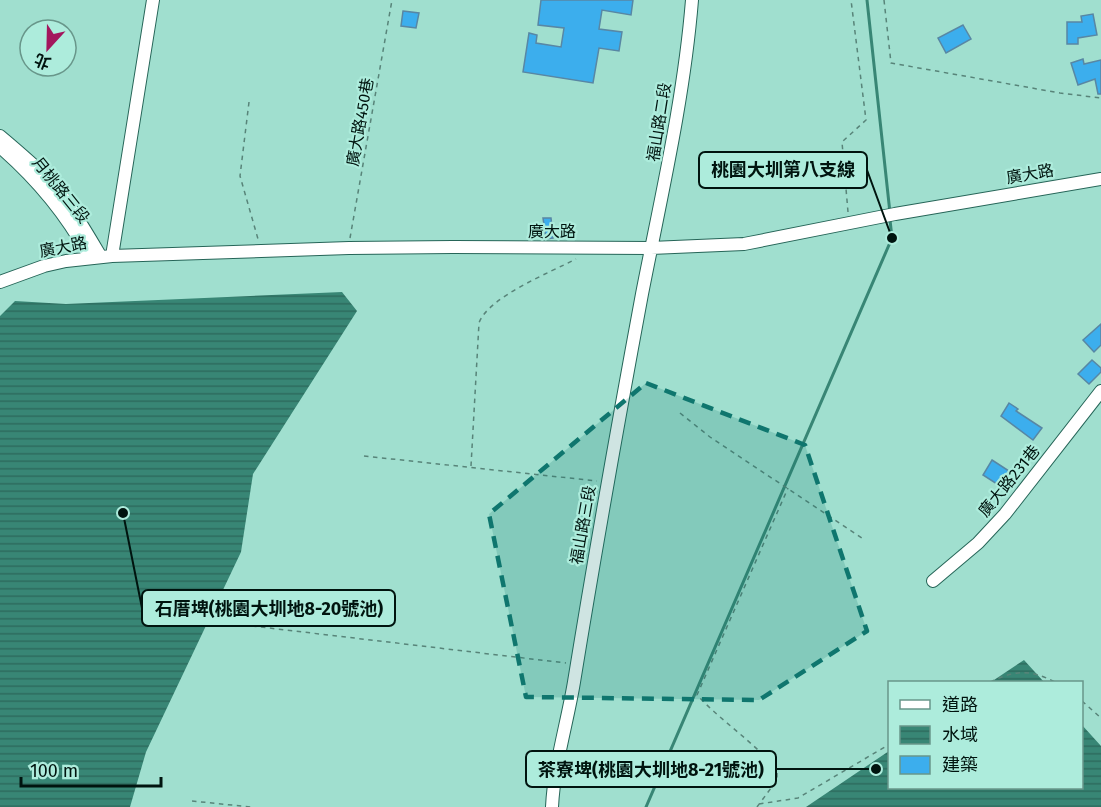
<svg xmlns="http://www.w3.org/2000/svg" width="1101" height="807" font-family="'Fira Sans','Noto Sans TC',sans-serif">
	<defs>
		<pattern id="water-rules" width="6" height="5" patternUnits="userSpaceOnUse" patternTransform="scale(1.5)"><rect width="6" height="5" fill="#388675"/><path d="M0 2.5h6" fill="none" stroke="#2d6c5e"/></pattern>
	</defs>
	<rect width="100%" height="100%" fill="#a0dfcf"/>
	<path fill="url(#water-rules)" d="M342,292L357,311L253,474L241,552L146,752L130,807H0V316L15,301L66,304Z
		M1024,660L1044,682H991Z
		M1082,725L1101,746V807H806L889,751L890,788H1082Z"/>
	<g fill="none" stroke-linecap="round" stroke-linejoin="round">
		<path stroke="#388675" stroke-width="3" d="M867,0L890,213
			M646,807L892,238L890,220"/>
	</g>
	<path fill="#3caeed" stroke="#5887a4" stroke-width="1.5" d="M541,0H633L631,15L602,10L599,29L622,32L619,51L599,48L593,83L523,72L529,33L537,35L536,43L561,47L564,28L538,25Z
		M403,11L419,13L416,28L401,26Z
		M1093,14L1097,35L1078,38V44H1067V22H1082L1081,16Z
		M963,25L971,39L946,53L938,38Z
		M1083,59L1084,64L1101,60V94H1098L1095,79L1078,85L1071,63Z
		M543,218H551L553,238L546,239Z
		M1101,324V345L1094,352L1083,340Z
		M1092,360L1101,368V372L1089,384L1078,374Z
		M1009,403L1018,409L1016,411L1042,428L1033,440L1001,416Z
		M992,460L1009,471L1000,486L983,475Z"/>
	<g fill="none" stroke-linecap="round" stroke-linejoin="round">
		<defs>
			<path id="minor" d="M0,136C21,154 43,172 61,194C76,214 88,235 101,257
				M0,147C37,179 67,215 90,258
				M112,256L153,0
				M0,282L44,266L66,261L112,256L349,248L453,247L651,248L744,244L895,214L1101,179
				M933,581L978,543L1005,514L1101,391
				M552,807C554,765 567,724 574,682C595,553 618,423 642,294C661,197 684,99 692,0"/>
		</defs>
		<use href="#minor" stroke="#266558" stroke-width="14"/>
		<path stroke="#588479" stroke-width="1.5" stroke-dasharray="4.5 4.5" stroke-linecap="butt" d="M884,0L891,63L1060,93L1101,98
			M249,102L240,176L258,239
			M848,212L842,142L866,120L851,0
			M350,238L392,0
			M680,413L710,437L865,540
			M364,456L597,481
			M471,466L479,323C488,297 551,272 576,259
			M252,626L566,663
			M990,682C1016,670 1029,669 1055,682
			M1082,701L1101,718
			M192,801L251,807
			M759,804L798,798L890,744
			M757,807L777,780V770C753,741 722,722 697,695L788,488"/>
		<use href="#minor" stroke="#fff" stroke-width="12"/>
	</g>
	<path fill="#0f766e" fill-opacity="0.2" stroke="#0f766e" stroke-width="4.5" stroke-dasharray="12 8" stroke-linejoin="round" d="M646,383L805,445L867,631L759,700L526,697L489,514Z"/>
	<g text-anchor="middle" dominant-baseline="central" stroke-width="4.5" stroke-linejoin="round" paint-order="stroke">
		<g font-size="16" fill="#00140f" stroke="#adecdc">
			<text transform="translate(360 122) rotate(-80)">廣大路450巷</text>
			<text transform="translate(659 122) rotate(-81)">福山路二段</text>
			<text transform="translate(1030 174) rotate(-10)">廣大路</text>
			<text transform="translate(61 190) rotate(51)">月桃路三段</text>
			<text x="552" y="231">廣大路</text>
			<text transform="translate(63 247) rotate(-11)">廣大路</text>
			<text transform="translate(1009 481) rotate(-51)">廣大路231巷</text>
			<text transform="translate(583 525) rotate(-80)">福山路三段</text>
		</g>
	</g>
	<path fill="none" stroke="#00140f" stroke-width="2" d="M892 238L867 170M123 513L142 608M876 769L776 769"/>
	<g fill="#00140f" stroke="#adecdc" stroke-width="2">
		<circle cx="892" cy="238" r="6"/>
		<circle cx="123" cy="513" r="6"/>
		<circle cx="876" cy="769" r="6"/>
	</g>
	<g fill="#adecdc" stroke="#00140f" stroke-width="2">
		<rect x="699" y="152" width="168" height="36" rx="6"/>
		<rect x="142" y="590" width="253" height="36" rx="6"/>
		<rect x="526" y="751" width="250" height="36" rx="6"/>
	</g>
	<g font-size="18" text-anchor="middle" font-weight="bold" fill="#00140f">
		<text x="783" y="176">桃園大圳第八支線</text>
		<text x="269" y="615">石厝埤(桃園大圳地8-20號池)</text>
		<text x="651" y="776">茶寮埤(桃園大圳地8-21號池)</text>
	</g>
	<rect x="888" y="681" width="195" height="108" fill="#adecdc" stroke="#68968a" stroke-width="1.5"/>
	<rect x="900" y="700" width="30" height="9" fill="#ffffff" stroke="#68968a" stroke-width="1.5"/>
	<text x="942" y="711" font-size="18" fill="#00140f">道路</text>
	<rect x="900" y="726" width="30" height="18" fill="url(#water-rules)" stroke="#68968a" stroke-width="1.5"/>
	<text x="942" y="741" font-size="18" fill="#00140f">水域</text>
	<rect x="900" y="756" width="30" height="18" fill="#3caeed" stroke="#68968a" stroke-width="1.5"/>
	<text x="942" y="771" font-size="18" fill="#00140f">建築</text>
	<g transform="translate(48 48) rotate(202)"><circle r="28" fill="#adecdc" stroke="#68968a" stroke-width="1.5"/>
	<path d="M0-4.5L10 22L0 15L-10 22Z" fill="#a3165d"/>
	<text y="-9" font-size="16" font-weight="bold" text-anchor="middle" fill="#00140f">北</text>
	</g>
	<path d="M21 777v9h140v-9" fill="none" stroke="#00140f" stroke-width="3"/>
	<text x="30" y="777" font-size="18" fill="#00140f" stroke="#adecdc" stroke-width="4.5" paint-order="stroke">100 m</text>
</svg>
